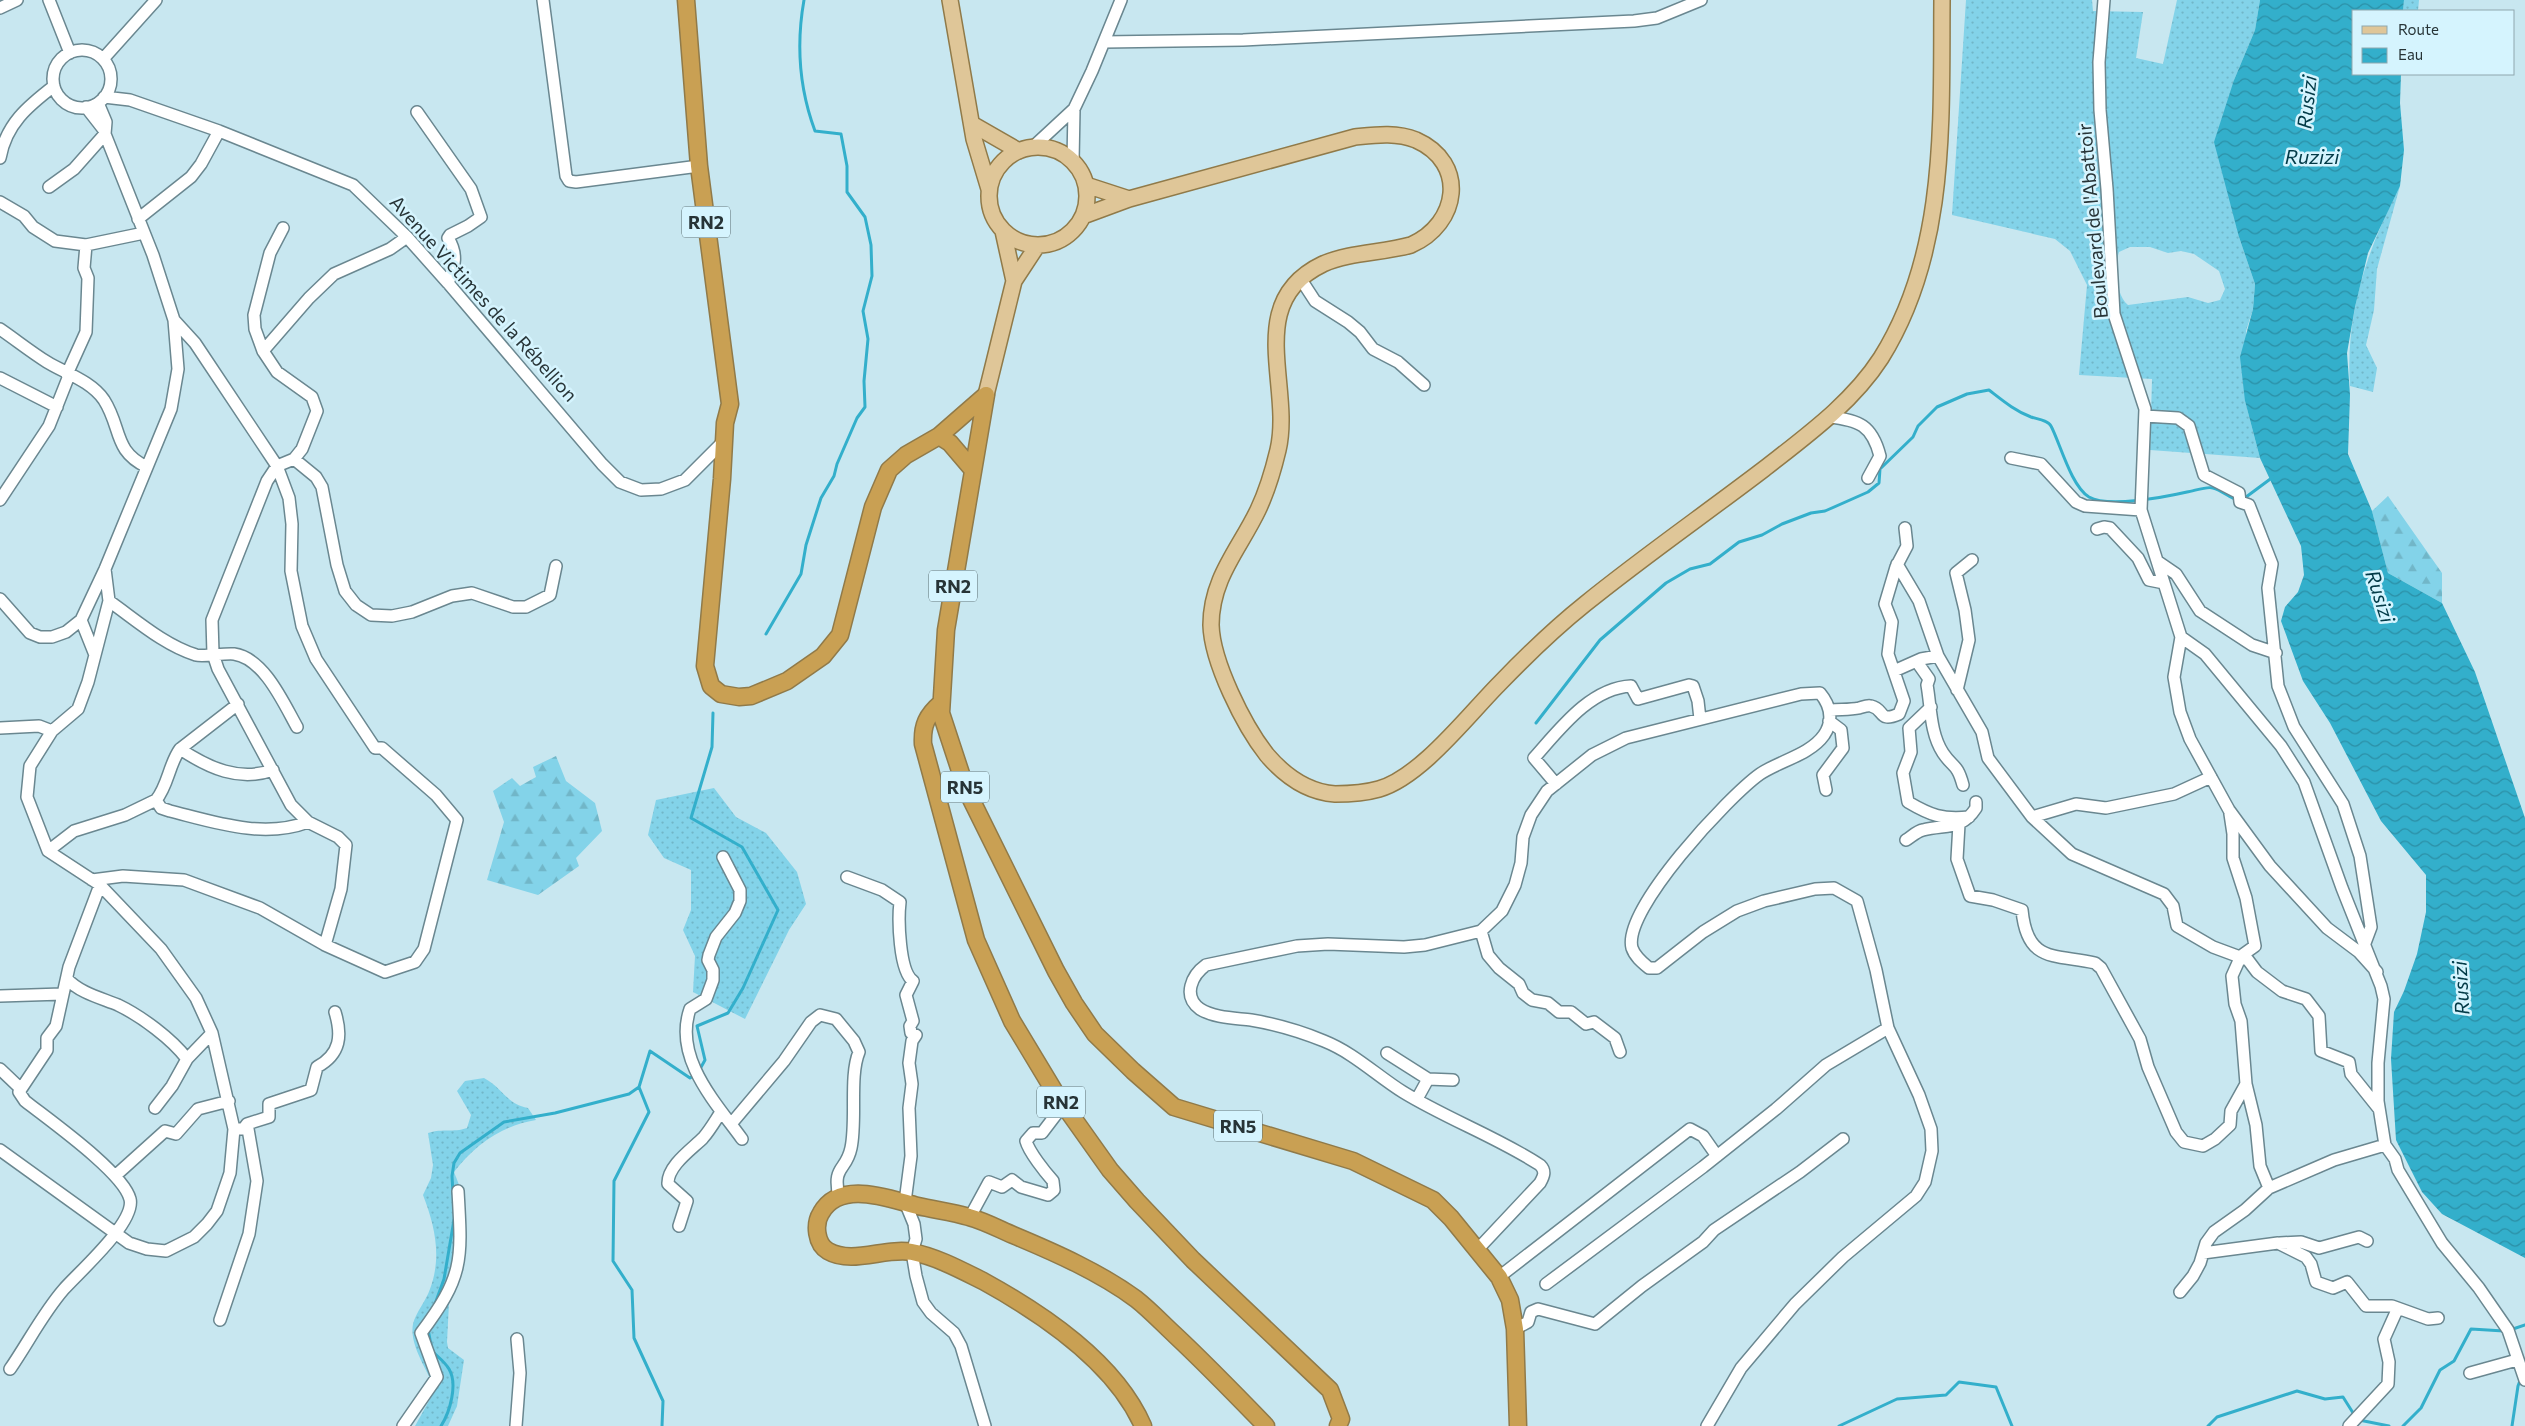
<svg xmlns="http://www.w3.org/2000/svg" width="2525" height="1426" font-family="Commissioner,sans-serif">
	<defs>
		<pattern id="grass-dots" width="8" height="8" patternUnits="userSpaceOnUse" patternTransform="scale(1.25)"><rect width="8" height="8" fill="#83d3e9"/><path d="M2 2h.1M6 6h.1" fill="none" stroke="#71b6c8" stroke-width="1.8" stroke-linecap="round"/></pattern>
		<pattern id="forest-firs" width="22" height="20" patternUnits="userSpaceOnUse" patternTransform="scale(1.25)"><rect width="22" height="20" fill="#83d3e9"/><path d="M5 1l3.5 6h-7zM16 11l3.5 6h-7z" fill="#71b6c8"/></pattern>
		<pattern id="water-waves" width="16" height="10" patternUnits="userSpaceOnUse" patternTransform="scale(1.25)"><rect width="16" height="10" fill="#33afcb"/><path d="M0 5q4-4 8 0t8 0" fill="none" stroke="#2b8fa6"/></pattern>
	</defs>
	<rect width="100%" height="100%" fill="#c8e7f0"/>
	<path fill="url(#grass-dots)" fill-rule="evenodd" d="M1966,0H2092L2093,11L2143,12L2136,58L2163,64L2177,0H2260L2255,30L2234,80L2239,237L2255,284L2253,309L2246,331L2245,401L2260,458L2150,450L2152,379L2079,375L2087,285L2070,251L2055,239L1952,215ZM2130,247H2150L2168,253L2181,251L2194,254L2219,271L2225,289L2220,300L2208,303L2188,297L2128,305C2116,295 2114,267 2119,252Z
		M2404,0H2419L2418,11H2403Z
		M2400,186L2377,269L2374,310L2366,345L2377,368L2373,392L2350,386C2345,315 2367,249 2400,186Z
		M714,788L736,817L766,833L797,872L806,904L789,930L745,1019L693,992L695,956L683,930L691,910V870L664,858L648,835L656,800Z
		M484,1078C504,1089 505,1103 528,1108L536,1120C501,1126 476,1144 454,1172L463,1195L465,1208L451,1265L447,1342L448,1348L464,1360L457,1406L448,1426H415L435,1390C428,1370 409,1346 413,1324C416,1312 426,1301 430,1289C442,1257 435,1226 423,1195L431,1178L433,1165L428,1133C444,1128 452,1133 467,1128L471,1115L457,1091L465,1081Z"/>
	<path fill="url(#forest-firs)" d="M2388,496L2442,573V603L2388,573L2372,511Z
		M556,756L566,781L595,803L602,831L576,858L579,866L538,895L487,880L504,822L493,791L512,778L520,786L536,777L533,767Z"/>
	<path fill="url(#water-waves)" d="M2260,0H2404L2403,11H2354V74H2401L2400,103L2404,150L2400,186L2368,253L2355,307L2347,353L2350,395L2348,454L2372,511L2388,573L2442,603L2475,672L2525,818V1258L2442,1214L2422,1192L2396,1140L2391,1059L2394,1012L2404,991L2417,954L2426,912V875L2381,821L2330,723L2303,681L2281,621L2285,607L2298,592L2304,575L2301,546L2260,458L2245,401L2240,357L2253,309L2255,284L2239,237L2214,142L2234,80L2255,30Z"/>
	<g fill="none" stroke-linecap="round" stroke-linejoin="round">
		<path stroke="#33afcb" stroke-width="3" d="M2242,500L2273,477
			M766,634L801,574L806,545L821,498L834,476L837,464L857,418L865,407L864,381L868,339L863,311L872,276L871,245L865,217L847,192V166L841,134L815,131C799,88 796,45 804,0
			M1536,723L1600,640L1666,583L1690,569L1710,564L1739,542L1762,535L1782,524L1811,513L1825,511L1868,492L1879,483L1880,469L1913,437L1918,426L1937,407L1967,394L1989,390C2002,400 2015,411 2031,417C2037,419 2048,420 2051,426C2060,443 2071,486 2089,497C2108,508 2165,497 2187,492C2194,491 2207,486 2213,488C2221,490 2229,497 2237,500
			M700,1069L705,1060L697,1026L728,1013L743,988L778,910L742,847L691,818L712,747L713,713
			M453,1194L452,1176L454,1163L460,1153L504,1122L555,1113L629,1094L639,1087
			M435,1304L444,1279L454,1220
			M428,1329L431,1345
			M2510,1330L2525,1325
			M432,1351C438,1357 445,1362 449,1369C458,1384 450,1412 441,1426
			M2359,1420L2389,1426
			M662,1426L663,1401L634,1338L632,1290L613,1261L614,1181L649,1112L639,1087L650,1051L690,1078L694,1076
			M1839,1426L1897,1399L1946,1395L1959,1382L1996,1387L2012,1426
			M2208,1426L2217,1417L2297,1391L2325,1399L2343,1397L2355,1416
			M2403,1426L2421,1408L2440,1370L2454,1361L2471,1329L2504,1331
			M2512,1426L2518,1386L2521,1378"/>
		<defs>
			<path id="minor" d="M49,0L70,53
				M543,0L566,176L569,181L576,182L699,166
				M2104,0L2099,62L2100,110L2107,189L2114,314L2145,409L2141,510L2181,637L2174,677L2180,712L2190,739L2229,810L2270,866L2327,928L2359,952L2377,972
				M0,8L17,0
				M1104,42L1243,40L1634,21L1657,18L1701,0
				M53 79a29 29 0 1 1 58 0a29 29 0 1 1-58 0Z
				M103,59L156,0
				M104,97L130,100L219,131L353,185L407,237L448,283L602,464L620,482L641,490L661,489L685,480L723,442
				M86,107L104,130
				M417,112L471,189L481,217L468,226L450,235L448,238C458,254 455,266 448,283
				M1033,147L1074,109
				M0,158C6,124 28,106 54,86
				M1073,162L1074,109L1092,71L1121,0
				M49,187L74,169L105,134
				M0,202L24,216L33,227L55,241L86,245L144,233
				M138,219L191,177L201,164L219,131
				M283,228L270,253L254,315L255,329L263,351L277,372L312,397L317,411L302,449L294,459L277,466L267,481L212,620L213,654L218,669L291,805L308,822L338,837L346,845L341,889L325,945
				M1300,278L1315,301L1348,322L1360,332L1373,349L1398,362L1424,385
				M0,329C16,340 31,352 47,362C65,373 91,381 104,400C122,428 113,451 147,467
				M263,351L309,298L334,274L390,249L407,237
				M0,378L57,407
				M2145,416L2178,418L2189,426L2204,475L2239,493L2240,502L2249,505L2272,564L2268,588L2278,686L2294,727L2343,804L2360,856L2371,927L2365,943
				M1829,417C1859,420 1872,425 1880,456L1868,478
				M2011,458L2041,464L2076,502L2085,506L2141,510
				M294,459L316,477L322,487L337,565L345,591L356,605L371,615L392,616L412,612L452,596L472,593L513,607H526L550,595L556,566
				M0,500L49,426L68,378L67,374L86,332L88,278L84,268L86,245
				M2097,529L2104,527L2110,528L2138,558L2149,580L2164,583
				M2157,561L2176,574L2200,611L2252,645L2276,653
				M1897,564L1919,601L1938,656
				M0,599L30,633L40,637H52L66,632L81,620L105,569L171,409L178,369L174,320L153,255L105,134L106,122L98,103
				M109,601C136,620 164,645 196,655C203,657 224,653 234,654C264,658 284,704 297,727
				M81,620L95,655
				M2181,637L2205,654L2281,746L2304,782L2342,888L2381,986L2384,999L2378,1063V1101L2385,1145L2395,1159L2398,1170L2442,1243L2479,1288L2508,1330L2525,1380
				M1917,662L1929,679L1927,685C1931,707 1930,733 1943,753C1953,768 1957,763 1963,785
				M1894,671L1921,659L1938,656L1982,732L1988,758L2032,817L2072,854L2164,894L2173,906L2177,926L2213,947L2248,960L2257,972L2282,991L2306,999L2319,1016L2321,1051L2349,1062L2351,1074L2379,1109
				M1957,690L1969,640L1965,610L1956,573L1972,560
				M1931,707L1909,728L1911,752L1903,773L1908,802C1930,815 1943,820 1969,817
				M1830,710C1840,709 1850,710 1859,708C1863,707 1867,705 1871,706C1885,709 1878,723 1899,714L1904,701L1888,654L1892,622L1885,604L1896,567L1907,546L1905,528
				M0,728L39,726L52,731
				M180,749C209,768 239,782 273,770
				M1556,784L1534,758C1559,730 1590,688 1631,686L1638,699L1689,685L1693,686L1698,701L1700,719
				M1826,790L1823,775L1843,748L1841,730L1829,721
				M156,800C168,786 169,764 180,749L238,704
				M2032,817L2076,804L2106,808L2174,794L2211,777
				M1959,824L1957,859L1970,896L1993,900L2022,910C2027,963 2054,954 2095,963L2101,968L2140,1039L2148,1067L2176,1132L2184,1142L2203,1146L2215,1139L2230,1125L2231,1111L2246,1084
				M1906,840C1911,837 1917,831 1923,830C1946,824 1961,831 1976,808V802
				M48,851L74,831L125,815L156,800L161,808L170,811C214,822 263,839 308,822
				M723,857L740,890V901L735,913L716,937L709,955L708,960L713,970V980L706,999L690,1009C673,1058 716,1103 742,1139
				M847,877L882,890L900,902C898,919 899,971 913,981L906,995L913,1021L910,1026L911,1033L916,1035L912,1041L909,1063L912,1084L909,1108L911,1156L905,1202L914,1224L916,1239L912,1252L916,1276L923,1302L931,1313L954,1333L961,1346L985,1426
				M92,880L123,876L184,880L260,908L325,945L385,972L415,962L424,949L457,820L436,795L382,748H375L316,659L302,626L291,571L292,524L289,498L277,466L195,343L174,320
				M1481,931L1488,955L1499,968L1519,984L1523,993L1532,1000L1548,1003L1559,1012H1571L1586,1024L1594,1022L1615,1038L1620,1052
				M67,979C80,993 101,998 118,1005C141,1016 172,1039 187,1059
				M0,996L62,994
				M1387,1053L1428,1079
				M0,1069L21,1089
				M1417,1099L1428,1079L1453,1080
				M155,1108L172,1086L187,1059L212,1033
				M731,1124L784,1061L811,1022L820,1015L836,1019L854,1041L859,1052C849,1076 857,1120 851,1148C846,1172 832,1165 839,1197
				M244,1128L247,1124L269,1117V1104L311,1090L317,1067C341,1054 342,1035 335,1012
				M0,1150L129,1243L147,1249L166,1251L194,1237L207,1224L217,1211L230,1173L234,1129L212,1033L196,998L161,949L100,885L48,851L27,797L30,766L52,731L78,709L88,682L109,601L105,569
				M115,1176L165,1131L176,1134L198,1109L229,1101
				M2269,1188L2334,1160L2385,1145
				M970,1217L989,1182L1002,1187L1012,1180L1021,1187L1048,1195L1054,1190L1053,1181C1045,1172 1029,1152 1026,1141L1033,1133H1042L1058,1112L1065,1107
				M679,1226L687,1201L668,1184C667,1166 692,1149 703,1138C710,1130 715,1121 721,1112
				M2280,1243L2301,1242L2319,1248L2359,1237L2367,1241
				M1478,1249L1540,1183C1544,1176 1546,1171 1540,1165C1497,1137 1447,1119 1403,1092C1376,1075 1354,1053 1324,1041C1302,1032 1275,1024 1251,1020C1235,1018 1214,1018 1200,1009C1182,996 1192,975 1206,965L1297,946L1328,944L1404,947L1425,945L1481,931L1502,911L1515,885L1521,863L1523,837L1531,815L1547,791L1592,755L1626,738L1801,694L1820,693C1830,705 1834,720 1824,735C1810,755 1779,761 1760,774C1729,796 1622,910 1632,948C1635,957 1643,963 1649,968H1657L1703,932L1737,911L1764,901L1815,889L1834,888L1857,901L1876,970L1888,1028L1919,1095L1931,1129L1932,1151L1925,1182L1916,1196L1843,1257L1795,1304L1741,1368L1707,1426
				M2203,1253L2278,1243L2306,1257L2311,1264L2316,1282L2333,1288L2347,1282L2366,1306H2392L2428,1319L2438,1318
				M1499,1277L1690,1129L1703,1136L1717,1156
				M1546,1284L1703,1167L1776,1109L1826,1065L1888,1028
				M2180,1292L2193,1276L2200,1263L2206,1243L2214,1232L2245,1210L2269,1188L2260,1166L2256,1125L2246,1084L2241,1021L2235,1004L2232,976L2241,956L2255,946L2246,898L2233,858V834L2230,814
				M220,1320L249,1234L257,1181L248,1129H234
				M1515,1329L1528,1322L1531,1312L1538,1309L1595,1324L1642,1286L1703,1242L1714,1230L1800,1172L1843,1139
				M10,1369C28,1343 43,1313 64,1289C79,1272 136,1222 130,1199C123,1172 49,1120 25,1101L19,1092L47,1050V1038L56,1026L69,967L100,885
				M2470,1373L2517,1360
				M403,1426L437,1377L421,1333C464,1276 462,1260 458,1191
				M516,1426L520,1373L517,1339
				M2349,1426L2388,1384L2389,1362L2384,1339L2397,1310"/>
			<path id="major" d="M950,0L974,139L989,189
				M972,124L1019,151
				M989 196a49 49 0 1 1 98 0a49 49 0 1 1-98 0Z
				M1086,185L1129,199
				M1083,216L1129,199L1355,137C1375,135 1396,132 1416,140C1468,163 1459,224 1411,245C1383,253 1350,252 1323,264C1243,302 1293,386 1278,450C1273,471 1267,491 1258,510C1240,548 1211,578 1211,625C1212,662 1244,726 1267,755C1285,776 1307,792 1335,794C1349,794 1365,793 1379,789C1421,777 1469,714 1500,683C1527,655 1555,628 1585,604C1643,557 1705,514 1764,469C1806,436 1852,403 1881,358C1948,251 1941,121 1942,0
				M1003,231L1014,281
				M986,395L1014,281L1037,246"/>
			<path id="highway" d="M686,0L699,166L730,404L725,423L722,479L705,666L711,686L721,694L739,697L751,696L787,681L823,656L840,635L873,507L889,470L906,455L939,436L986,395
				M986,395L946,630L941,713L966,789L1056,971L1074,1003L1095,1034L1133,1071L1174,1107L1353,1161L1433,1200L1451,1218L1499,1277L1510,1300L1515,1329L1518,1426
				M939,436L950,443L973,470
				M941,703C927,715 922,725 923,744L976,940L1012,1021L1056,1094L1110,1170L1137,1201L1193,1260L1330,1390L1341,1419L1338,1426
				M1143,1426C1115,1362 1043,1314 983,1281C961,1270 937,1257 912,1252C886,1247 852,1265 828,1251C816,1244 814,1224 821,1213C840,1179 889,1199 918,1206C935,1210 953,1212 969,1217C984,1221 999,1229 1013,1235C1056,1253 1099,1272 1136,1299C1150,1310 1162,1323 1175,1335C1206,1364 1236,1395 1266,1426"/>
		</defs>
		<use href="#minor" stroke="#6a8790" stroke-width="14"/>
		<use href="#major" stroke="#907a49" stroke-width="18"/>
		<use href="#highway" stroke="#907a49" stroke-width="19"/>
		<use href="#minor" stroke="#fff" stroke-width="11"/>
		<use href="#major" stroke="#dfc698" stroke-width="15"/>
		<use href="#highway" stroke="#c9a053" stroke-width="16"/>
	</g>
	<g text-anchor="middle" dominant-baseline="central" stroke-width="5" stroke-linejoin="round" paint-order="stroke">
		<g fill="#d5f4fe" stroke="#5b6e73" stroke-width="1">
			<rect x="682" y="206.5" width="48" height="31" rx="4"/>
			<rect x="929" y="570.5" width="48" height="31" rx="4"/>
			<rect x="941" y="771.5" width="48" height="31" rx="4"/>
			<rect x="1037" y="1086.5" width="48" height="31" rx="4"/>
			<rect x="1214" y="1110.5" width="48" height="31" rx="4"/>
		</g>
		<g font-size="18" font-weight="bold" fill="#273437">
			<text x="706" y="222">RN2</text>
			<text x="953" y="586">RN2</text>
			<text x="965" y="787">RN5</text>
			<text x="1061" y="1102">RN2</text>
			<text x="1238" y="1126">RN5</text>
		</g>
		<g font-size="19" fill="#273437" stroke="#d5f4fe">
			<text transform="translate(2092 221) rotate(-95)">Boulevard de l'Abattoir</text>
			<text transform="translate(484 298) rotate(48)">Avenue Victimes de la Rébellion</text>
		</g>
		<g font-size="20" font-style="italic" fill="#023a47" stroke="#d5f4fe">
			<text transform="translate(2306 102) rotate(-84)">Rusizi</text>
			<text x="2312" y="156">Ruzizi</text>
			<text transform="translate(2381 596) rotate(72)">Rusizi</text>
			<text transform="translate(2460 988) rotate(-93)">Rusizi</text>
		</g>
	</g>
	<rect x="2352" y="10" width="162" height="65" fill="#d5f4fe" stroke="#8fa7ae"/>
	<rect x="2362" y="26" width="25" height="8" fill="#dfc698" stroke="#8fa7ae"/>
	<text x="2398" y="35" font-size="15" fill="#273437">Route</text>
	<rect x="2362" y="48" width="25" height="15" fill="url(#water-waves)" stroke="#8fa7ae"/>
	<text x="2398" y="60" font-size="15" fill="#273437">Eau</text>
</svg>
